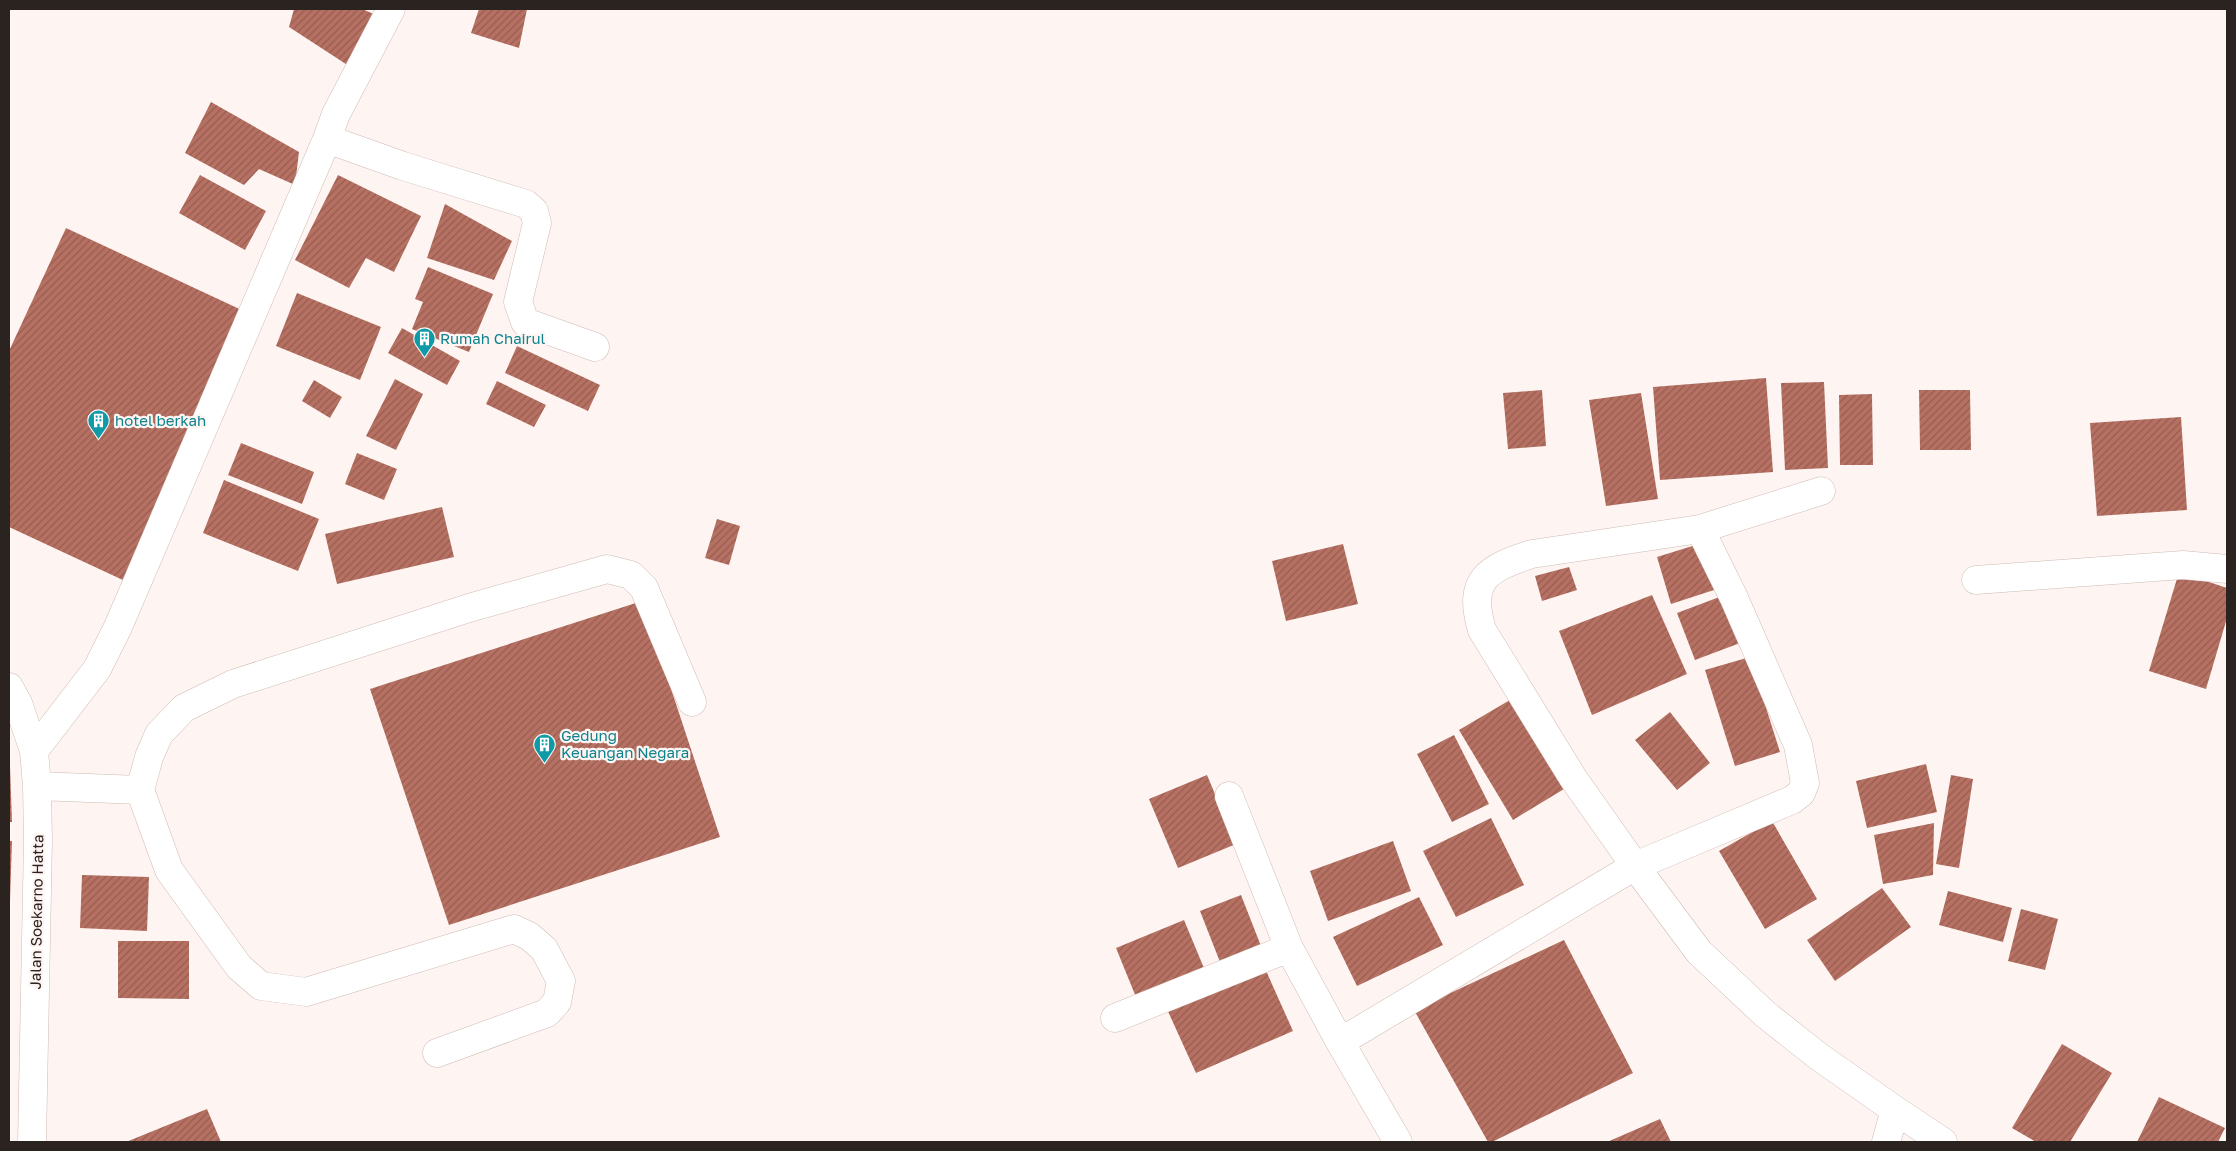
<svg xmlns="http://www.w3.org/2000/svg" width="2236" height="1151" font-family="'Golos Text',sans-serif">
	<defs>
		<pattern id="building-hatch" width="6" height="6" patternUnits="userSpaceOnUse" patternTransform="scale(1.25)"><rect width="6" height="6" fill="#b77163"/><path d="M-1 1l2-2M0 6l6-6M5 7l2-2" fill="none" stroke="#955c51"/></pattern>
	</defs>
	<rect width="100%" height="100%" fill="#fef5f2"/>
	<path fill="url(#building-hatch)" d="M294,9H362L376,15L352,68L289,27Z
		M479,9H527L519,48L471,33Z
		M211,102L299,152L295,185L259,169L244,185L185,153Z
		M200,175L266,211L245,250L179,213Z
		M338,175L421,216L394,272L366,258L349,288L295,260Z
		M445,204L512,241L494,280L427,258Z
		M66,228L248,313L125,581L9,527V351Z
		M428,267L493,294L469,352L412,329L423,302L415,299Z
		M297,293L381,327L360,380L276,346Z
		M402,328L460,361L447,385L388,353Z
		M517,346L600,385L588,411L505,373Z
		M1766,378L1773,472L1660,480L1653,387Z
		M395,379L423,394L396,450L366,436Z
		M314,380L342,397L330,418L302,401Z
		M497,381L546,405L534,427L486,404Z
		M1824,382L1828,468L1785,470L1781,383Z
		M1542,390L1546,446L1508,449L1503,393Z
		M1919,390H1970L1971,450H1920Z
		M1641,393L1658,499L1606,506L1589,400Z
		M1872,394L1873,465H1840L1839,395Z
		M2181,417L2187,510L2097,516L2090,423Z
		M241,443L314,472L302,504L228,475Z
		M357,453L397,469L384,500L345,484Z
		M224,480L319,519L298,571L203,533Z
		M442,507L454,557L337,584L325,534Z
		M717,519L740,526L729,565L705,558Z
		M1702,543L1717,589L1671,604L1657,557Z
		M1343,544L1358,604L1286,621L1272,561Z
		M1569,567L1577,590L1542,601L1535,576Z
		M2179,572L2227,588V618L2206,689L2149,671Z
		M1652,595L1687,674L1592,715L1559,631Z
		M1722,596L1740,643L1695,660L1677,613Z
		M642,601L720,837L449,925L370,689Z
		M1750,657L1780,752L1735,766L1705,670Z
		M1515,697L1569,786L1513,820L1459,730Z
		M1670,712L1710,763L1677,790L1635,740Z
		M1454,735L1489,804L1452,822L1417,754Z
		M1926,764L1937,812L1867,828L1856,781Z
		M9,766H10L12,822H9Z
		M1207,775L1236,844L1178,868L1149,799Z
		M1951,775L1973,779L1959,868L1936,864Z
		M1491,818L1524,885L1456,917L1423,851Z
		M1772,821L1817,899L1765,929L1719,851Z
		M1934,823L1933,875L1883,884L1874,835Z
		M9,841H12L10,901H9Z
		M1393,841L1411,891L1328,921L1310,871Z
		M82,875L149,877L147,931L80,928Z
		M1882,888L1911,927L1835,981L1807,940Z
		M1948,891L2012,908L2003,942L1939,925Z
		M1241,895L1261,946L1220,962L1200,911Z
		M1419,897L1443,945L1357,986L1333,937Z
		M2021,909L2058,919L2045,970L2008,961Z
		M1184,920L1206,973L1138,1002L1116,948Z
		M1564,940L1633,1073L1492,1142H1488L1414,1010Z
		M118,941H189V999L118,998Z
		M1263,964L1293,1031L1196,1073L1166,1007Z
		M2062,1044L2112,1073L2070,1142H2036L2012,1128Z
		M2159,1097L2225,1128L2218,1142H2137Z
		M207,1109L221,1142H126Z
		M1660,1119L1671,1142H1607Z"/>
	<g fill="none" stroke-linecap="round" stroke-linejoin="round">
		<defs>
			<path id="minor" d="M327,139L403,166L526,204L534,211L537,223L518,302L525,322L595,347
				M1700,529L1821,491
				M1976,580L2183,565L2227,569
				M9,687L18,703L34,751L37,786L38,840L32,1142
				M34,751L97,669L118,627L327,139L336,114L391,9
				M37,786L140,790L169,870L239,967L261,986L306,992L514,929L529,936L544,949L561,981L557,1002L547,1013L437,1053
				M140,790L149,757L159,734L184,708L233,684L469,608L607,569L631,575L644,588L692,702
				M1229,796L1289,948L1340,1042L1398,1142
				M1115,1018L1289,948
				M1340,1042L1635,866L1573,778L1482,630C1467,580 1487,568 1532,554L1700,529L1734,598L1798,745L1805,783L1801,793L1792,800L1635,866L1699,952L1765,1014L1818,1056L1895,1110L1886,1142
				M1895,1110L1943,1142"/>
		</defs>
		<use href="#minor" stroke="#cfbbb3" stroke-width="29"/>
		<use href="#minor" stroke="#fff" stroke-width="28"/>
	</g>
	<defs>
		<symbol id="building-pin" viewBox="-11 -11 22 30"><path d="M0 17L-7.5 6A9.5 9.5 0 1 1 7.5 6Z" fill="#0f9aa8" stroke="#fef5f2"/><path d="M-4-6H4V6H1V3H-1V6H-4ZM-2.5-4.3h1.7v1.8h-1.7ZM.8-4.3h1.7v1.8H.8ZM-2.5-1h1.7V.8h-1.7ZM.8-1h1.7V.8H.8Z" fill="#fff"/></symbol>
	</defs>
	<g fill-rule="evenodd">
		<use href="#building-pin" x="412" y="326" width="25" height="34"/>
		<use href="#building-pin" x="86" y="408" width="25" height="34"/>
		<use href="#building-pin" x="532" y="732" width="25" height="34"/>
	</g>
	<g text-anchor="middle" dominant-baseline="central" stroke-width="4.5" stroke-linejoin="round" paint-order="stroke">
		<g font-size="15" fill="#0d838f" stroke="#fef5f2" text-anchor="start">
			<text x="440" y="338">Rumah Chairul</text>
			<text x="115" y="420">hotel berkah</text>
			<text x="561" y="735">Gedung<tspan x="561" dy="17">Keuangan Negara</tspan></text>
		</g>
		<g font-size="15" fill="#2a231f" stroke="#fef5f2">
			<text transform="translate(36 912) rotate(-89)">Jalan Soekarno Hatta</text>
		</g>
	</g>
	<rect width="2236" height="1151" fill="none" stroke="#2a231f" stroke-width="20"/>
</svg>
